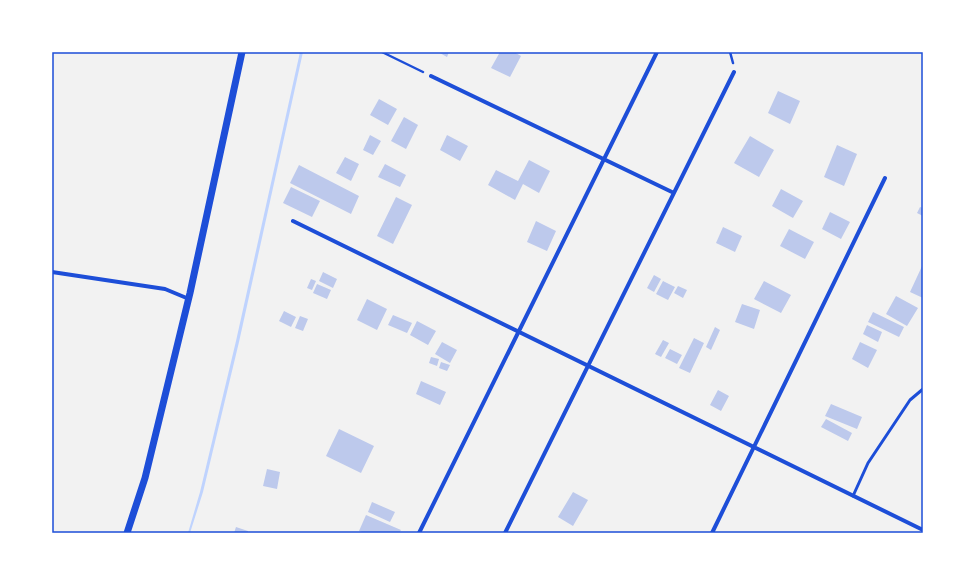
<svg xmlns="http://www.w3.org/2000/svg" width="975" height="585" font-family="Overpass,sans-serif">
	<rect width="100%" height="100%" fill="#f2f2f2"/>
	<path fill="#bfd3fe" d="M300,52H303L239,342L203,492L190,533H188L200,492L236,341Z"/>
	<path fill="#bdc9ec" d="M438,52H449L447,57Z
		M500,52H514L521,56L510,77L491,68Z
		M778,91L800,101L790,124L768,113Z
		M379,99L397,109L388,125L370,115Z
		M404,117L418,125L406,149L391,141Z
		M370,135L381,141L373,155L363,150Z
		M447,135L468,146L460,161L440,150Z
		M750,136L774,150L759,177L734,163Z
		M837,145L857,154L844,186L824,177Z
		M345,157L359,164L351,181L336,173Z
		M529,160L550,171L539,193L523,184L515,200L488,185L496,170L518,181Z
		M385,164L406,175L400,187L378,177Z
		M299,165L359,196L351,214L290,183Z
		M291,187L320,201L312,217L283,203Z
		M781,189L803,201L793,218L772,206Z
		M396,197L412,205L393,244L377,236Z
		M920,207L923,208V216L917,213Z
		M830,212L850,222L841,239L822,229Z
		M536,221L556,231L547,251L527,242Z
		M723,227L742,236L735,252L716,243Z
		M789,229L814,242L805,259L780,246Z
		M923,264V298L910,292Z
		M323,272L337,279L333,288L319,281Z
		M654,275L661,279L654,292L647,288Z
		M311,279L316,281L312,290L307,288Z
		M663,281L675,287L668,300L656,294Z
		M764,281L791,295L781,313L754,299Z
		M317,284L331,290L327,299L313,293Z
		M678,286L687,290L683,298L674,293Z
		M896,296L918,308L907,326L886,314Z
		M367,299L387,309L377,330L357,320Z
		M742,304L760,310L754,329L735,322Z
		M284,311L296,317L291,327L279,321Z
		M873,312L904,327L899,337L868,322Z
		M393,315L412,323L407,333L388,325Z
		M300,316L308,319L303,331L295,328Z
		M417,321L436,331L428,345L410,335Z
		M867,325L882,332L878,342L863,334Z
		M715,327L720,330L711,350L706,347Z
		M694,338L704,343L690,373L679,368Z
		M663,340L669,343L661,357L655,354Z
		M442,342L457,350L450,363L435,354Z
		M860,342L877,350L868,368L852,359Z
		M670,349L682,355L677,364L665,358Z
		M431,357L439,359L437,366L429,363Z
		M441,362L450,365L447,371L439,368Z
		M421,381L446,392L440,405L416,394Z
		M718,390L729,396L721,411L710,405Z
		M831,404L862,417L857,429L825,416Z
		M826,419L852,433L848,441L821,427Z
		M339,429L374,446L361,473L326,456Z
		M267,469L280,472L277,489L263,486Z
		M573,492L588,500L573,526L558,517Z
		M372,502L395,512L390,522L368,512Z
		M366,515L401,530L399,533H365L359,531Z
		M236,527L248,531V533H234Z"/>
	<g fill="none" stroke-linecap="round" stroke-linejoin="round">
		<path stroke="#1d4ed8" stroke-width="2.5" d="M382,52L423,72
			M730,52L733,63"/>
		<path stroke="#1d4ed8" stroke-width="3" d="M853,496L868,463L910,400L923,389"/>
		<path stroke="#1d4ed8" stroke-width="4" d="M431,76L674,193
			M293,221L923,530
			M52,272L165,289L189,299
			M419,533L657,52
			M505,533L734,72
			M712,533L885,178"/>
		<path stroke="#1d4ed8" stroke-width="7" d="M127,533L145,478L190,293L242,52"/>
	</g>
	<rect width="975" height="585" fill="none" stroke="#ffffff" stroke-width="106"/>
	<rect x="53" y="53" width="869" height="479" fill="none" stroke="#1d4ed8" stroke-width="1.5"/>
</svg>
